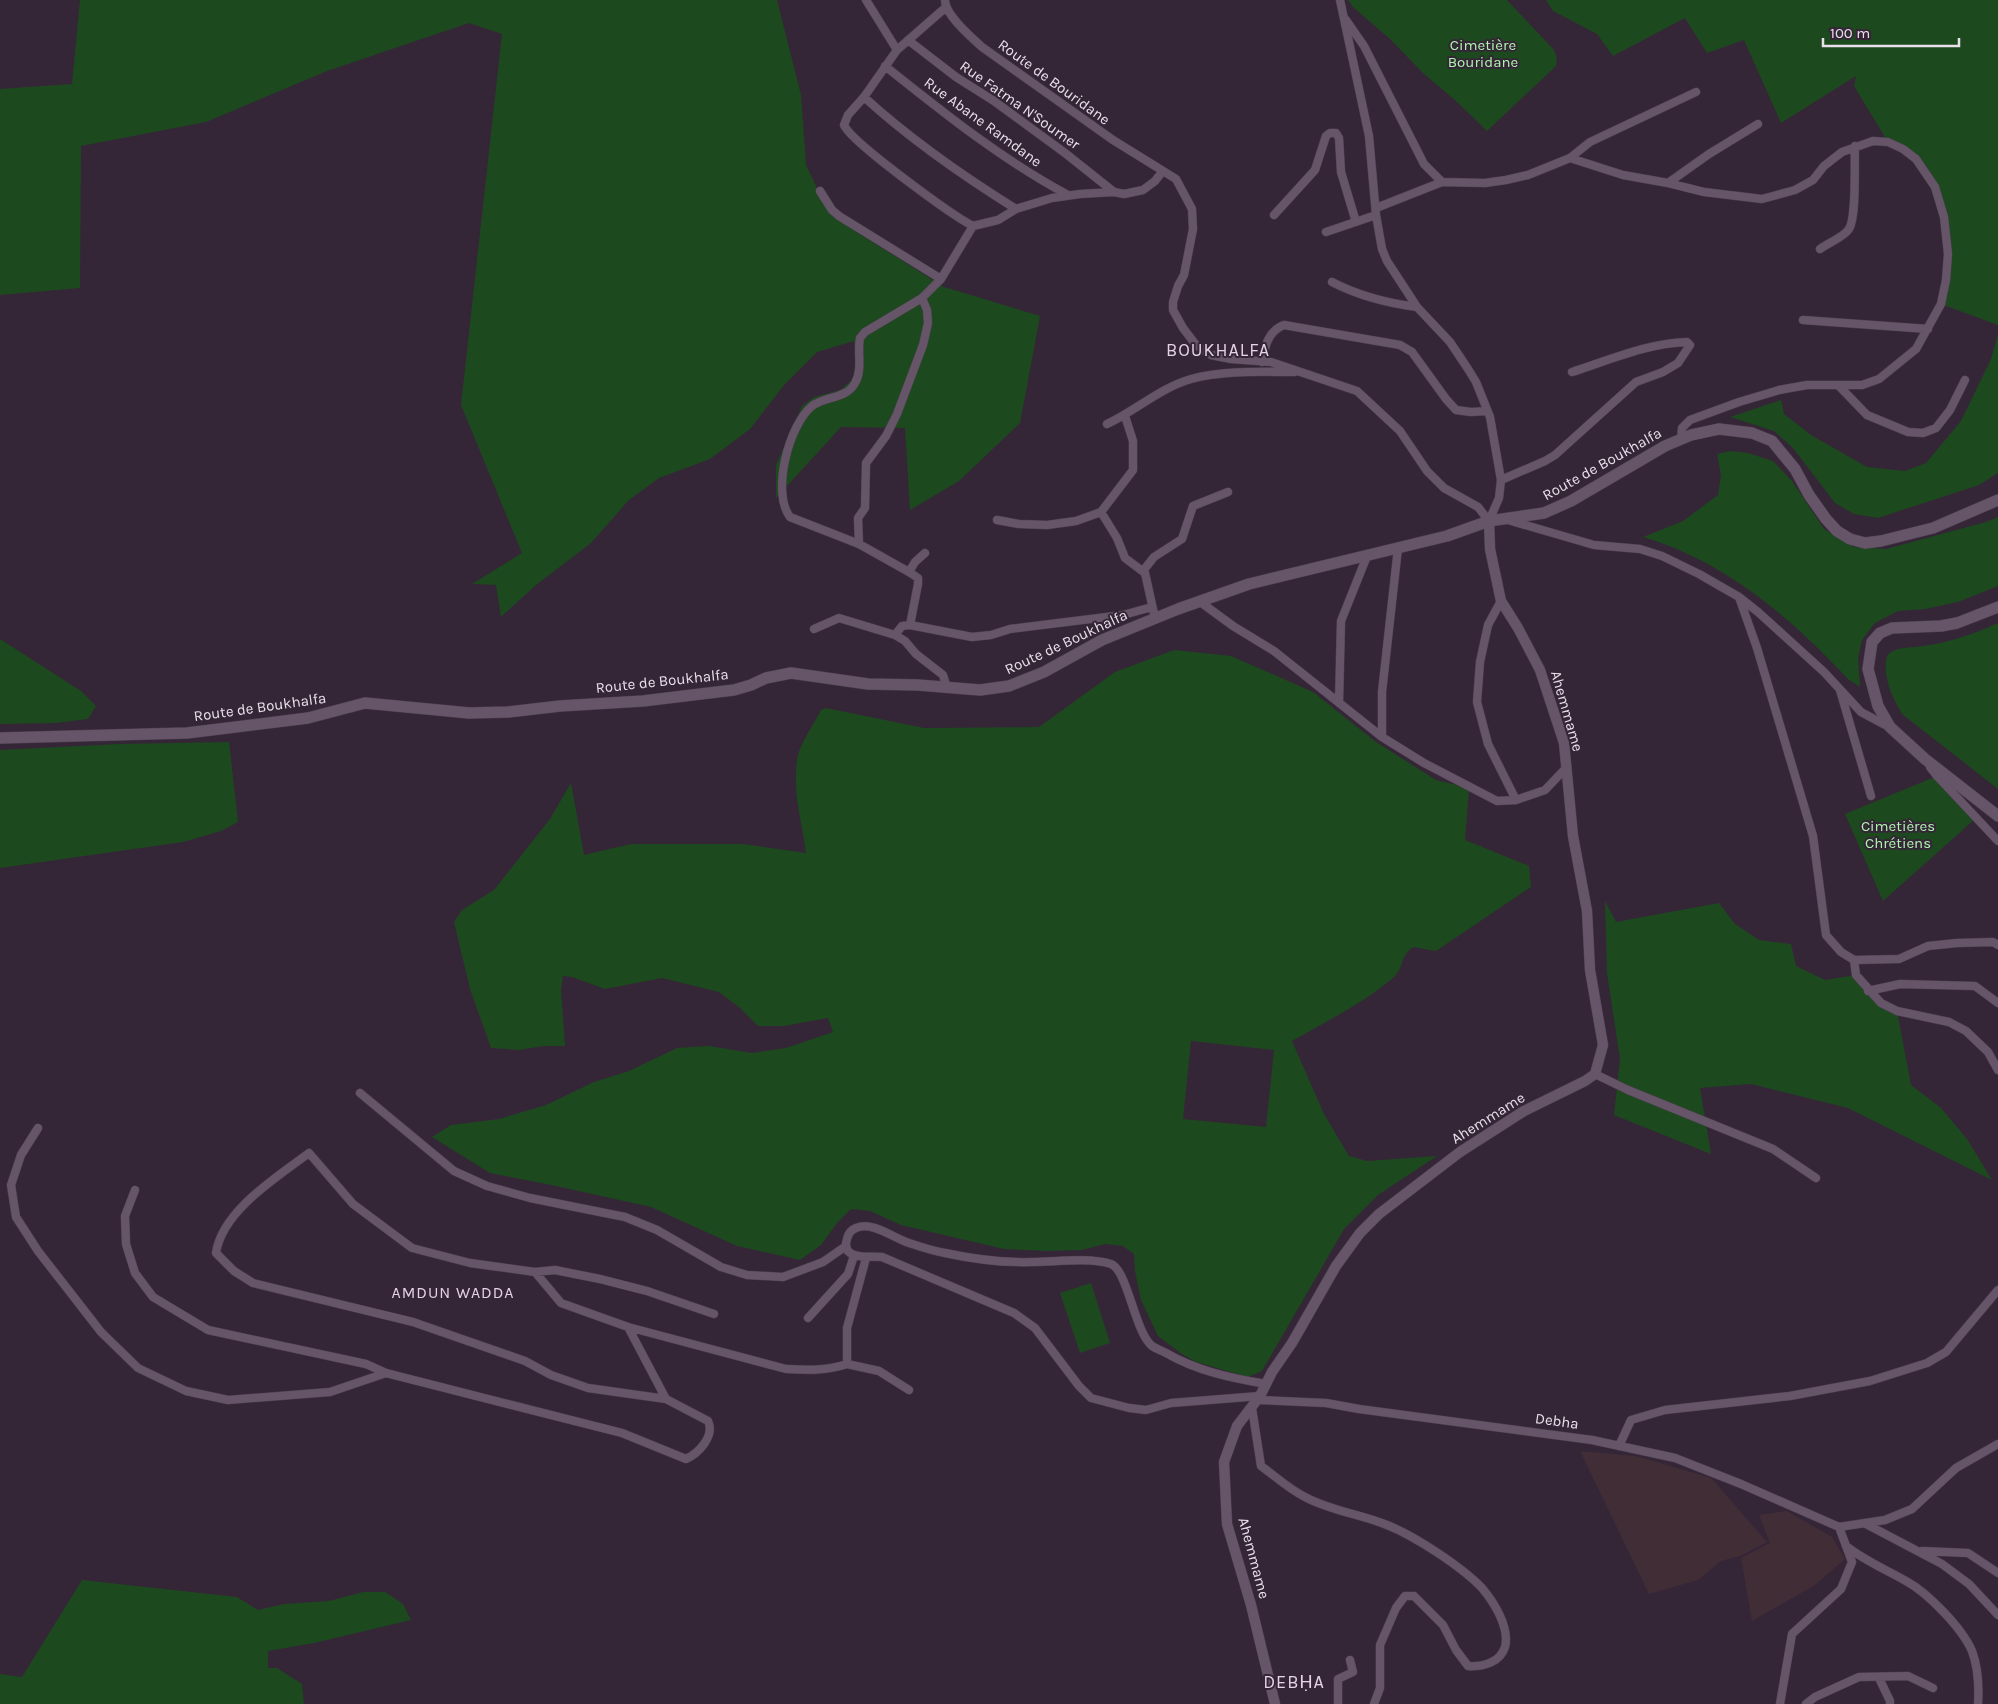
<svg xmlns="http://www.w3.org/2000/svg" width="1998" height="1704" font-family="Karla,sans-serif">
	<rect width="100%" height="100%" fill="#352637"/>
	<path fill="#402d36" d="M1580,1451L1636,1456L1711,1478L1767,1542L1740,1556L1721,1561L1698,1580L1649,1594Z
		M1787,1511L1832,1537L1845,1559L1815,1585L1752,1621L1741,1558L1770,1543L1759,1515Z"/>
	<path fill="#1d491f" fill-rule="evenodd" d="M80,0H777L801,95L806,165L829,213L861,235L944,287L1040,316L1020,423L959,481L910,510L905,428L841,427L776,498V465L802,406L814,397L840,390L853,379L856,363L854,341L817,352L784,385L750,429L710,459L659,478L629,500L591,543L536,585L501,617L496,585L472,584L522,553L461,405L502,34L469,23L327,71L206,122L81,146L80,288L0,295V89L72,84Z
		M1348,0H1507L1554,50L1557,58L1556,66L1487,131L1457,102L1423,73L1390,39L1353,7Z
		M1546,0H1998V325L1941,304L1946,280L1944,217L1926,172L1888,142L1854,86L1856,76L1781,123L1744,40L1707,53L1685,18L1613,56L1597,34L1553,11Z
		M1998,335V473L1979,485L1878,518L1854,514L1835,503L1793,448L1774,431L1730,417L1781,400L1784,414L1811,435L1867,467L1905,471L1926,463L1961,421L1991,359Z
		M1730,451L1748,453L1773,461L1792,481L1824,529L1854,547L1886,549L1986,522L1998,517V586L1958,602L1925,609L1898,611L1875,623L1862,640L1858,658L1860,687L1848,679C1791,618 1725,561 1643,537L1683,521L1718,495L1721,475L1717,454Z
		M1998,623V789L1902,714C1892,697 1882,676 1887,656C1894,647 1905,648 1916,647C1944,644 1972,635 1998,623Z
		M0,639L81,691L96,706L88,719L56,723L0,724Z
		M1174,650L1231,656L1313,692L1376,742L1436,780L1469,788L1465,840L1529,866L1531,887L1436,951L1413,947C1399,957 1405,967 1393,978C1362,1004 1327,1021 1292,1041L1324,1114L1349,1156L1367,1161L1437,1156L1378,1195L1344,1229L1262,1371L1248,1377L1196,1362L1182,1354L1158,1336L1141,1300L1135,1271L1134,1254L1123,1246L1105,1244L1082,1250L1045,1251L1004,1249L901,1225L870,1211L851,1209L837,1223L821,1245L800,1260L737,1246L651,1207L556,1186L490,1173L432,1137L451,1125L499,1119L546,1105L594,1082L629,1071L677,1048L709,1046L752,1053L786,1048L833,1032L828,1018L784,1026H758L740,1008L719,992L662,978L605,989L572,977L563,976L561,990L565,1046H544L519,1050L491,1048L470,989L454,922L462,910L494,890L550,819L571,783L584,855L631,844H743L806,853C802,821 791,789 798,755C801,743 815,722 821,710L826,708L924,728L1039,727L1115,672ZM1191,1041L1274,1050L1266,1127L1183,1119Z
		M229,742L238,822L221,831L183,842L0,868V750L119,744Z
		M1937,776L1976,818L1883,901L1845,814Z
		M1605,901L1616,922L1719,903L1735,924L1759,940L1791,944L1796,966L1825,980L1856,975L1868,991L1897,1011L1911,1085L1941,1108L1967,1139L1992,1180L1848,1108L1751,1084L1700,1088L1711,1154L1614,1115L1620,1059L1607,973Z
		M1091,1283L1110,1343L1080,1353L1060,1293Z
		M82,1580L237,1597L258,1610L284,1604L329,1601L363,1592H385L403,1604L411,1620L314,1643L268,1651V1668H277L302,1684L304,1704H0V1674L22,1677Z"/>
	<g fill="none" stroke-linecap="round" stroke-linejoin="round">
		<defs>
			<path id="minor" d="M866,0L897,50
				M945,0C945,15 971,37 982,47L1113,140L1176,179L1192,209L1193,229L1184,275L1178,286L1173,302V310L1183,328L1196,345L1211,355L1231,359L1271,362L1357,391L1400,431L1427,471L1444,488L1478,507L1489,521L1499,498L1501,480L1490,417L1476,382L1468,369L1450,342L1417,307L1387,261L1382,249L1376,215L1369,136L1340,0
				M945,8L897,50L864,97L848,115L844,125C851,142 953,216 973,226
				M1346,20L1364,46L1424,164L1442,182
				M908,40L956,77L994,101L1065,153L1114,192
				M885,66C944,113 1001,159 1068,195
				M864,97C910,139 963,176 1016,209
				M1570,158L1590,142L1696,92
				M1668,183L1709,154L1758,124
				M820,191L832,210L839,216L941,279L973,226L998,220L1016,209L1052,198L1080,194L1114,192L1124,194L1143,190L1155,181L1162,172
				M1376,208L1442,182L1485,183L1506,180L1528,175L1570,158L1623,175L1668,183L1704,192L1762,199L1795,190L1813,180L1824,166L1842,152L1873,141L1888,142L1903,149L1916,159L1935,187L1944,217L1948,254L1946,280L1941,304L1916,349L1879,379L1862,385H1807L1779,390L1739,402L1690,420L1682,428L1681,439
				M1274,215L1315,170L1326,136L1330,133H1336L1339,138L1341,172L1356,222
				M1326,232L1376,215
				M1820,249C1828,243 1844,237 1849,229C1857,216 1854,164 1855,146
				M1332,282C1359,296 1386,303 1417,307
				M1803,320L1928,329
				M1262,362C1265,346 1268,331 1284,325L1400,345L1412,352L1446,399L1456,410L1471,412L1487,411
				M1839,386L1867,415L1908,432L1923,433L1936,428L1950,410L1965,380
				M1107,424C1135,411 1160,388 1191,379C1224,370 1260,372 1294,372
				M1501,480L1545,461L1555,455L1636,382L1663,372L1678,363L1690,345L1687,342C1648,343 1609,360 1572,372
				M1101,512L1117,538L1125,558L1145,573L1155,618
				M997,520L1019,524L1047,525L1076,521L1101,512L1133,470V441L1125,416
				M1508,520L1594,545L1640,549L1662,556L1699,574L1739,597L1758,612L1824,672L1861,712L1889,727
				M859,544L858,518L865,508L866,463L886,436L897,414L923,345L928,323L927,310L922,298
				M1143,571L1154,557L1182,539L1193,506L1228,492
				M909,572L859,544L790,517C771,492 789,425 812,406C825,396 847,399 855,383C863,370 857,352 860,338L865,332L922,298L941,279
				M1739,597L1757,648L1813,836L1826,935L1841,952L1854,960L1856,975L1881,1003L1897,1011L1949,1022L1966,1031L1988,1052L1998,1070
				M1199,601L1233,626L1274,651L1382,737L1424,763L1497,801L1516,800L1545,790L1567,767
				M1501,601L1488,625L1480,662L1477,702L1488,744L1516,800
				M910,625L918,584V578L909,572L915,562L925,553
				M814,629L839,618L895,635
				M947,688L943,675L916,654L905,641L895,635L902,626L910,625L972,637L991,635L1010,629L1123,615L1152,607
				M1840,690L1871,796
				M1339,703L1341,621L1367,556
				M1382,737V692L1398,548
				M1930,767L1937,776L1998,841
				M1854,960L1899,959L1928,946L1957,943L1993,942L1998,945
				M1868,991L1900,984L1975,986L1998,1003
				M1595,1074L1628,1090L1773,1149L1816,1178
				M360,1093L454,1171L487,1186L530,1198L625,1217L657,1230L721,1267L747,1275L783,1277L823,1262L846,1246
				M38,1128L21,1155L11,1185L16,1217L38,1251L101,1332L138,1368L186,1391L228,1400L330,1392L386,1373
				M135,1190L125,1216L126,1244L135,1273L153,1297L208,1330L366,1364L386,1373L622,1433L686,1459C699,1453 715,1436 708,1421L666,1399L628,1327
				M535,1272L561,1303L628,1327L786,1369C807,1370 827,1371 847,1364V1328L866,1258
				M808,1318L848,1274L854,1256
				M847,1364L879,1371L909,1390
				M1260,1396L1171,1403L1146,1410L1129,1408L1091,1398L1079,1386L1035,1328L1014,1313L882,1257C871,1256 840,1261 847,1239C848,1234 851,1230 856,1228C873,1221 893,1238 909,1243C921,1247 933,1251 945,1253C973,1259 1003,1263 1032,1262C1055,1262 1088,1257 1111,1264C1127,1270 1134,1327 1150,1344C1153,1348 1161,1350 1166,1353C1197,1371 1231,1378 1266,1384
				M666,1399L588,1388L551,1375L525,1361L413,1322L253,1283L234,1271L216,1253C222,1211 277,1177 309,1153L353,1204L412,1248L470,1263L535,1272L555,1270L600,1279L647,1291L714,1314
				M1258,1400L1326,1403L1359,1409L1592,1440L1675,1458L1741,1484L1839,1527L1885,1520L1912,1509L1956,1468L1998,1444
				M1252,1408L1261,1466C1275,1476 1289,1489 1305,1497C1331,1511 1360,1514 1387,1525C1415,1536 1462,1567 1482,1588C1494,1602 1510,1628 1505,1647C1500,1663 1482,1667 1468,1666L1456,1650L1443,1625L1414,1596H1405L1396,1608L1380,1645V1688L1374,1704
				M1619,1446L1631,1420L1665,1410L1790,1396L1870,1381L1927,1363L1946,1352L1998,1290
				M1866,1524L1942,1564L1969,1584L1998,1615
				M1846,1546C1865,1561 1885,1569 1906,1581C1928,1593 1962,1628 1972,1651C1978,1667 1979,1687 1978,1704
				M1922,1551L1968,1553L1998,1573
				M1879,1678L1890,1701V1704
				M1338,1704V1679L1353,1672L1350,1660
				M1780,1704L1792,1634L1841,1589L1852,1562L1839,1527
				M1806,1704L1815,1697L1859,1677L1908,1676L1933,1688"/>
			<path id="tertiary" d="M1275,1704L1251,1605L1227,1524L1224,1462L1237,1426L1260,1396L1272,1372L1292,1343L1336,1266L1360,1233L1379,1214L1460,1152L1524,1111L1585,1081L1595,1074L1603,1045L1590,970L1587,911L1573,836L1564,743L1540,670L1518,628L1501,601L1490,549L1489,521"/>
			<path id="secondary" d="M1998,607L1957,623L1941,626L1892,628L1880,633L1872,642L1868,669L1878,706L1890,727L1925,759L1998,816
				M0,738L187,733L308,718L365,703L469,713L508,712L560,706L643,701L717,692L734,690L751,685L766,678L791,673L868,684L918,685L980,690L1009,686L1044,672L1102,640L1178,609L1249,584L1447,536L1489,521L1544,513L1571,501L1665,446L1691,435L1719,429L1752,433L1772,441L1795,469L1809,495L1826,519L1837,531L1850,539L1865,543L1881,541L1933,528L1998,500"/>
		</defs>
		<use href="#minor" stroke="#4d414f" stroke-width="9"/>
		<use href="#tertiary" stroke="#4d414f" stroke-width="11"/>
		<use href="#secondary" stroke="#4d414f" stroke-width="12"/>
		<use href="#minor" stroke="#665568" stroke-width="8"/>
		<use href="#tertiary" stroke="#665568" stroke-width="10"/>
		<use href="#secondary" stroke="#665568" stroke-width="11"/>
	</g>
	<g text-anchor="middle" dominant-baseline="central" stroke-width="4" stroke-linejoin="round" paint-order="stroke">
		<g font-size="15" fill="#aef5ad" stroke="#352637">
			<text x="1483" y="45">Cimetière<tspan x="1483" dy="17">Bouridane</tspan></text>
			<text x="1898" y="826">Cimetières<tspan x="1898" dy="17">Chrétiens</tspan></text>
		</g>
		<g font-size="15" fill="#eae0ec" stroke="#352637">
			<text transform="translate(1054 82) rotate(36)">Route de Bouridane</text>
			<text transform="translate(1020 105) rotate(35)">Rue Fatma N'Soumer</text>
			<text transform="translate(983 122) rotate(36)">Rue Abane Ramdane</text>
			<text transform="translate(1602 464) rotate(-29)">Route de Boukhalfa</text>
			<text transform="translate(1066 642) rotate(-25)">Route de Boukhalfa</text>
			<text transform="translate(662 681) rotate(-6)">Route de Boukhalfa</text>
			<text transform="translate(260 707) rotate(-8)">Route de Boukhalfa</text>
			<text transform="translate(1567 711) rotate(74)">Ahemmame</text>
			<text transform="translate(1488 1118) rotate(-32)">Ahemmame</text>
			<text transform="translate(1557 1421) rotate(8)">Debha</text>
			<text transform="translate(1254 1558) rotate(75)">Ahemmame</text>
		</g>
		<g font-size="16" letter-spacing="1" fill="#e5d2e8" stroke="#352637">
			<text x="453" y="1292">AMDUN WADDA</text>
		</g>
		<g font-size="18" letter-spacing="1" fill="#e5d2e8" stroke="#352637">
			<text x="1218" y="350">BOUKHALFA</text>
			<text x="1294" y="1682">DEBḤA</text>
		</g>
	</g>
	<path d="M1823 38v8h136v-8" fill="none" stroke="#eae0ec" stroke-width="2.5"/>
	<text x="1830" y="38" font-size="15" fill="#eae0ec" stroke="#352637" stroke-width="4" paint-order="stroke">100 m</text>
</svg>
